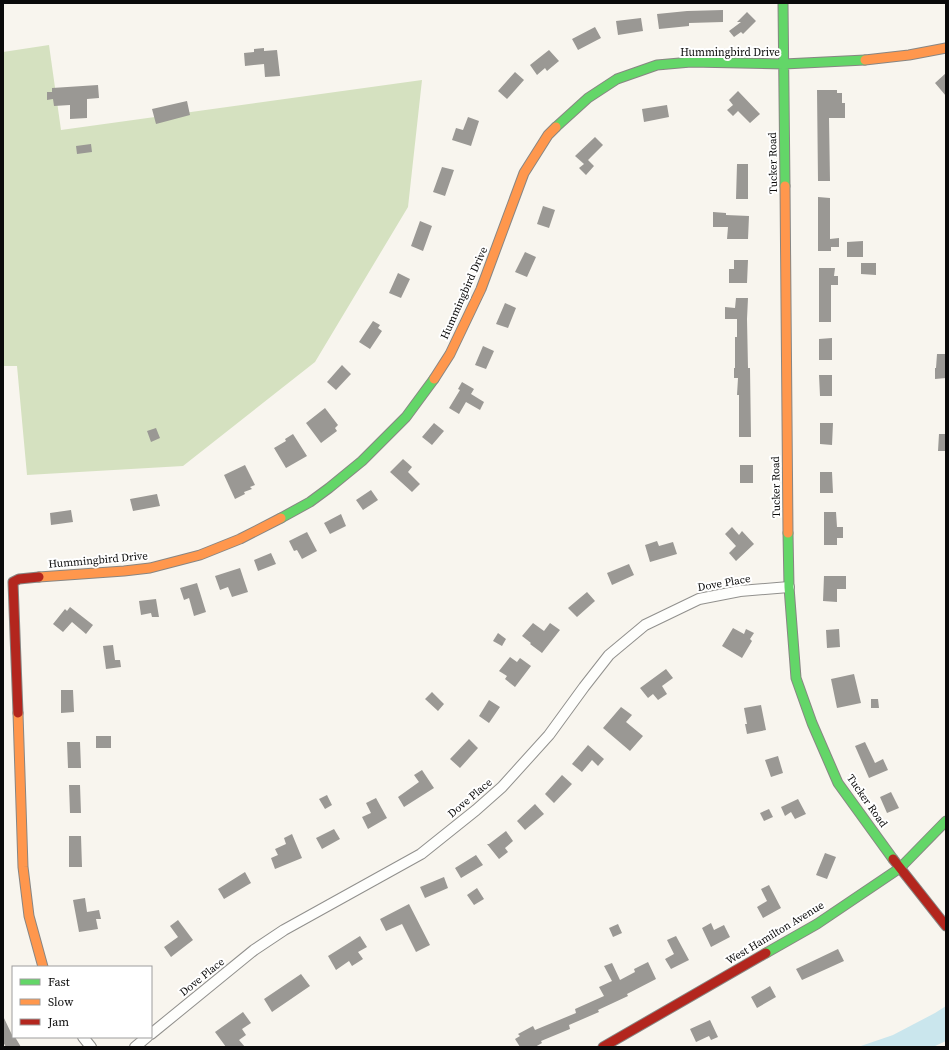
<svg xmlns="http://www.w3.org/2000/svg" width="949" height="1050" font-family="'Source Serif 4',serif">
	<rect width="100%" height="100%" fill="#f8f5ee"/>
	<path fill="#d5e1c0" d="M49,45L61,130L422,80L408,207L315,362L183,466L27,475L17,366H3V52Z"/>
	<path fill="#cae6ed" d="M946,1006V1041L933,1047H858L893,1035L935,1013Z"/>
	<path fill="#9a9894" d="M723,10V22L689,23V26L659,29L657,14L687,11Z
		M747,12L756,21L743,34L741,32L734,37L729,31L741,22H737Z
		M641,18L643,31L618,35L616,21Z
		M595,27L601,38L578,50L572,39Z
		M264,48V51L277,50L280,76L265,77L264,64L245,66L244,53L254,52V49Z
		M549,50L559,61L547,71L545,68L537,75L530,65Z
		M515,72L524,80L507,99L498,91Z
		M946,73V96L935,83Z
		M98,85L99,98L87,99V118L70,119V105L54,106L53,99L47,100V92H52V88Z
		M817,90H837V93H842V103H845V118H829L830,181H818Z
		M738,91L760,114L750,123L738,111L733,116L727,110L733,105L729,100Z
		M187,101L190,115L156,124L152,109Z
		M667,105L669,117L644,122L642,109Z
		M468,117L479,121L471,146L452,140L456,128L463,130Z
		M595,137L603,145L588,160L594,166L586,175L579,168L584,164L575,156Z
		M91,144L92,152L77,154L76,146Z
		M737,164H748V199H736Z
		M442,167L454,170L445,196L433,192Z
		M818,197L830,198V239L839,238V247H831V251H818Z
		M543,206L555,210L549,228L537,224Z
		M713,212L726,213V215L749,216L748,239H727L728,227H713Z
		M420,221L432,226L423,251L411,246Z
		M863,241V257H847V242Z
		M525,252L536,257L527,277L515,272Z
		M734,260H748L747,283H729V269H734Z
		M861,263H876V275L861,274Z
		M819,268H835L834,276H838V285H831V322H819Z
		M398,273L410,279L401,298L389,293Z
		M736,298H748L747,319L748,368H750L751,437H739V395H737L738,378H734V368H735V337H737V319H725V307L735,308Z
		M505,303L516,308L508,328L496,324Z
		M373,321L380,325L378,328L382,331L370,349L359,342Z
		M832,338V360H819V339Z
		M483,346L494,351L486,369L475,365Z
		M937,354H946V378L935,379V368H936Z
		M342,365L351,374L336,390L327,382Z
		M819,375H832V396H820Z
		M462,382L474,389L471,394L484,402L480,410L466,402L459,414L449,408L460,390L458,389Z
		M325,408L338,425L335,428L337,431L321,443L306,423Z
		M434,423L444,431L432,445L422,437Z
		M820,423H833L832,445L820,444Z
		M156,428L160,438L151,442L147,431Z
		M293,434L307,456L286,468L274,448L286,441L285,439Z
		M939,434H946V451H938Z
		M403,459L412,467L408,472L420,484L412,492L390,472Z
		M245,465L255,485L250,487L252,489L244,492L245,494L235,499L224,475Z
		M740,465H753V483H740Z
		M820,472H832L833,493H820Z
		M371,490L378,500L363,510L356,500Z
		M157,494L160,506L133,511L130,499Z
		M71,510L73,522L51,525L50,513Z
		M824,512H836L837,527H843V538H837V545H824Z
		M341,514L346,526L330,534L324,523Z
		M732,527L739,535L742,531L754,544L736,561L729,553L736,546L725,534Z
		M307,532L317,551L302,559L297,550L294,551L289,541Z
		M657,541L659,546L673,542L677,554L650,562L645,545Z
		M271,553L276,564L258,571L254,560Z
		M629,564L634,575L612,585L607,573Z
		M240,568L248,592L232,597L228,587L220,590L215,576Z
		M824,576H846V589H837V602L823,601Z
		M197,583L206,612L194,616L189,598L184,600L180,588Z
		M587,592L595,601L577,617L568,608Z
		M156,599L159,617H152L151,613L141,615L139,601Z
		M70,607L93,625L86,634L72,622L63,632L53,624L65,609L67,611Z
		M533,623L544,631L550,623L560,630L542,653L530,644L531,643L522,636Z
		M733,628L744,634L746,629L754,633L750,639L752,641L742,658L722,646Z
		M839,629L840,647L827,648L826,630Z
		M498,633L506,639L502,646L493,641Z
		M113,645L115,660H120L121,667L106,669L103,646Z
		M510,657L517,662L520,658L531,666L515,687L505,679L507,676L499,671Z
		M666,669L673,678L662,686L667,694L658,700L653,694L648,698L640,688Z
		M854,674L861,703L837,708L831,679Z
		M61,690H73L74,712L61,713Z
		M432,692L444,704L438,711L425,699Z
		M871,699H878L879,708H871Z
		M489,700L500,707L489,723L479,716Z
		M761,705L766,730L747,734L745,724H747L744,708Z
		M621,707L632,715L626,722L643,736L630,751L603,728Z
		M96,736H111V748H96Z
		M469,739L478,748L460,768L450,759Z
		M67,742H80L81,768H68Z
		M865,742L875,763L883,759L888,770L869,778L855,746Z
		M588,745L604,759L598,766L592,760L582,772L572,764Z
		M778,756L783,773L771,777L765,760Z
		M422,770L434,788L404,807L398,797L419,782L414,775Z
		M562,775L572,784L554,803L545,794Z
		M69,785H80L81,813H70Z
		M891,792L899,808L887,813L880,797Z
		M327,795L332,805L325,809L319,799Z
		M376,798L387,818L368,829L362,817L371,813L366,803Z
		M798,799L806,814L795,819L791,812L785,816L781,807Z
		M535,804L544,814L525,830L517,821Z
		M769,809L773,817L764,821L760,813Z
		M334,829L340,839L322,849L316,838Z
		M506,831L513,841L505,848L508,852L499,859L487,844H489Z
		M292,834L302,858L275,869L271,858L278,855L275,849L286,844L284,838Z
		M69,836H81L82,867H69Z
		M825,853L836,857L827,879L816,875Z
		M476,855L483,865L461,878L455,868Z
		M245,872L251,883L224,899L218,889Z
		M444,877L448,888L425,898L420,887Z
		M769,885L781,908L763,918L757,907L767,901L761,889Z
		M477,888L484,899L474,905L467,895Z
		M85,898L87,912L99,910L101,919H96L98,929L79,932L73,900Z
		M409,904L430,945L416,952L402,924L386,931L380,919Z
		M178,920L193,940L171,957L164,947L178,937L170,926Z
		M711,923L714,930L724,925L730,937L711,947L702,928Z
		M618,924L622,933L613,937L609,928Z
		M360,936L367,947L358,952L363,959L352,966L349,961L336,970L328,956Z
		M676,936L689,960L671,969L665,959L674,954L667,940Z
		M838,949L844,961L802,980L796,969Z
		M648,962L656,979L627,994L628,996L598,1010L599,1012L569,1025L570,1029L541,1041L542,1043L535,1047H520L515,1039L520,1036L518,1034L533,1026L535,1030L576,1013L575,1009L604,996L599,987L612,981L604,966L612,963L620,980L635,972L634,969Z
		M301,974L310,986L272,1012L264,999Z
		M770,986L776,997L757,1008L751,997Z
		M243,1012L251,1023L242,1029L246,1035L239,1040L245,1047H226L215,1032Z
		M3,1016L13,1037H15L21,1047H6L3,1042Z
		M710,1020L718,1037L711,1040L709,1036L696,1042L690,1029Z"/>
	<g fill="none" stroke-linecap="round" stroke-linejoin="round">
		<defs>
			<path id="street" d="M151,1034L254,950L284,930L421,854L476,810L502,787L549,735L584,687L609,655L645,625L699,599L740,591L789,587
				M83,1037L91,1047
				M135,1047L147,1037"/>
			<path id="fast" d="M783,3L785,186
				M556,127L588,98L617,79L657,65L691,62L784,64L865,60
				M281,518L310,502L329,488L362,461L406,417L434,379
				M788,533L789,587L796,678L812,723L838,783L893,859
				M766,953L817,924L900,868L946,821"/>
			<path id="slow" d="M865,60L909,55L946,48
				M785,186L788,533
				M434,379L450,354L481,289L524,173L548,135L556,127
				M39,577L124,571L150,568L200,555L240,539L281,518
				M18,713L23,867L29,916L43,967"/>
			<path id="jam" d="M18,713L13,582L19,579L39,577
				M893,859L946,926
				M603,1047L766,953"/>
		</defs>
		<use href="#street" stroke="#91908d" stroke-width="12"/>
		<use href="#fast" stroke="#888683" stroke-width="11"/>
		<use href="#slow" stroke="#888683" stroke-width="11"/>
		<use href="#jam" stroke="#888683" stroke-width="11"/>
		<use href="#street" stroke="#fefefc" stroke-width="10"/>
		<use href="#fast" stroke="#63d668" stroke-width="9"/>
		<use href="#slow" stroke="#ff974d" stroke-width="9"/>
		<use href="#jam" stroke="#b3261e" stroke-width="9"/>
	</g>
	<g text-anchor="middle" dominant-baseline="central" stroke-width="4" stroke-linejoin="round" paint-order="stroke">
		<g font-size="11" fill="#0a0a0a" stroke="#fff">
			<text x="730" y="52">Hummingbird Drive</text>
			<text transform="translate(773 163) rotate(-91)">Tucker Road</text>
			<text transform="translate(464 293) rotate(-66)">Hummingbird Drive</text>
			<text transform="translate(776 487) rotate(-91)">Tucker Road</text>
			<text transform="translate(98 560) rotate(-5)">Hummingbird Drive</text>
			<text transform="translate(724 583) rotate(-10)">Dove Place</text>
			<text transform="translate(470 798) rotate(-40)">Dove Place</text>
			<text transform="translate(867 801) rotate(55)">Tucker Road</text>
			<text transform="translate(775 933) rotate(-31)">West Hamilton Avenue</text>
			<text transform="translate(202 977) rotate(-39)">Dove Place</text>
		</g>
	</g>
	<rect width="949" height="1050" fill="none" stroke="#0a0a0a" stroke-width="8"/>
	<rect x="12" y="966" width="140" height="72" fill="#ffffff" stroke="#9d9d9d"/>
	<rect x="20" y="979" width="20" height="6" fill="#63d668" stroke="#9d9d9d"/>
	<text x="48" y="986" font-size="12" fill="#0a0a0a">Fast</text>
	<rect x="20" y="999" width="20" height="6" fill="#ff974d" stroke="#9d9d9d"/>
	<text x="48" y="1006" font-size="12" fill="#0a0a0a">Slow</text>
	<rect x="20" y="1019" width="20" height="6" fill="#b3261e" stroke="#9d9d9d"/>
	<text x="48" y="1026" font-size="12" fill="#0a0a0a">Jam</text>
</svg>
